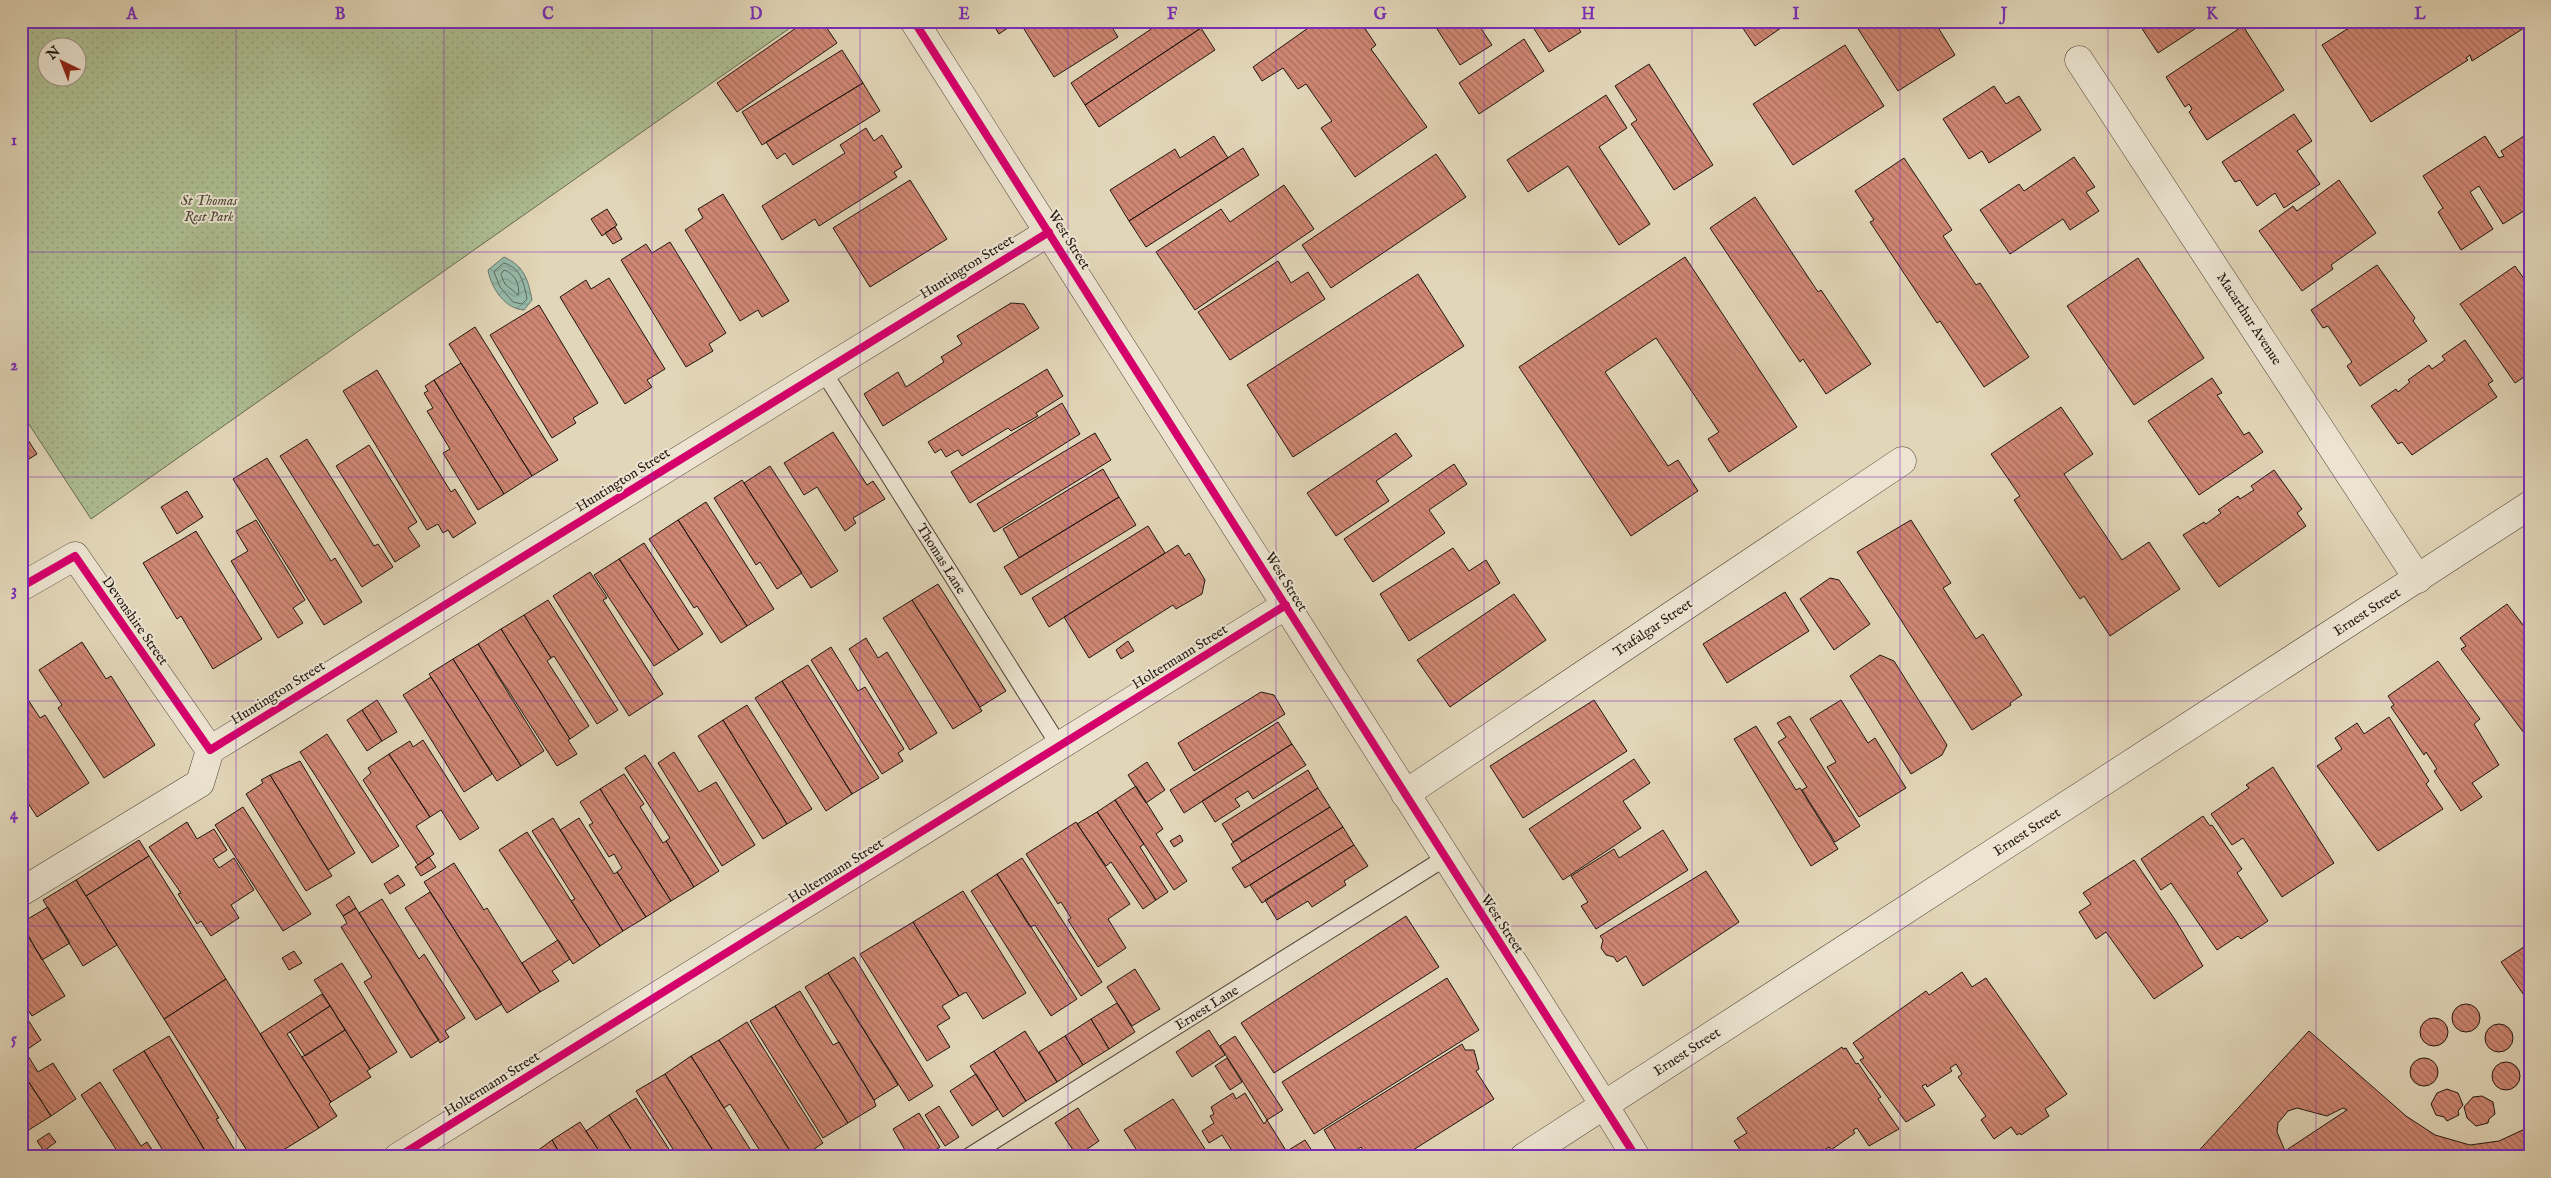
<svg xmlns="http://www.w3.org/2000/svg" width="2551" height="1178" font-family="'IM FELL English',serif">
	<defs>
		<pattern id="park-dots" width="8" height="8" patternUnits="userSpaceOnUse" patternTransform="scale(1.25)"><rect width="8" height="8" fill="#aebf93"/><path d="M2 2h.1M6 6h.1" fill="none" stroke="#95a37e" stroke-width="1.8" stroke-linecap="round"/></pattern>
		<pattern id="water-waves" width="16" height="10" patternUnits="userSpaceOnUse" patternTransform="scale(1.25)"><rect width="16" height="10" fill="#96baaa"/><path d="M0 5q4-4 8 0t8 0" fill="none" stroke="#819f91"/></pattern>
		<pattern id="building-back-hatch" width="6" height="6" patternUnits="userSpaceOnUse" patternTransform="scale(1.25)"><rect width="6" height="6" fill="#d08774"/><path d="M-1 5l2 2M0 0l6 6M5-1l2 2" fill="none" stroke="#a86d5e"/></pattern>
	</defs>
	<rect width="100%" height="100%" fill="#e2d6b8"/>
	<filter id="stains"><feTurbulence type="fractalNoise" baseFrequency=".004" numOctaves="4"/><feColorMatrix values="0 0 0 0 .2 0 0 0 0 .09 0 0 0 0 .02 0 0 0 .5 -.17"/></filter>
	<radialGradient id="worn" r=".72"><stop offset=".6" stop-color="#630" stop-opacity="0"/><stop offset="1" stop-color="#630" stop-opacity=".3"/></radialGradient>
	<path fill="url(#park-dots)" stroke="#676a52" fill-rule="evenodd" d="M21,21H800L91,519L21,412ZM48,48H78V78H48Z"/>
	<path fill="url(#water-waves)" stroke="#67786c" d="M504,257C524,266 528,279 532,300L524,310C505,309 491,288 488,270Z"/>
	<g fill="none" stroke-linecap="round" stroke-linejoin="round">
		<path stroke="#5b685d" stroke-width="1" d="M504,263C521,268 524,283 527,299L522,304L513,302L500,287L494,272Z
			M504,270C514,272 521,286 518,295L505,284L501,275Z"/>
	</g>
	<path fill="url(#building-back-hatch)" stroke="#201610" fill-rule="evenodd" d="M806,21H822L837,43L737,112L717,83Z
		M991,21H1018L999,34Z
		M1036,21H1108L1118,37L1054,77L1024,29Z
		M1163,21H1197L1201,28L1085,105L1071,83Z
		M1318,21H1360L1376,45L1371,49L1427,127L1355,177L1321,128L1332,121L1306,84L1298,89L1283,68L1262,81L1253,67Z
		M1432,21H1476L1492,45L1460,65Z
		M1529,21H1574L1581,32L1549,52Z
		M1738,21H1791L1755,46Z
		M1853,21H1934L1955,55L1898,91Z
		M2137,21H2207L2158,53Z
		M2360,21H2520L2524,28L2472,61L2470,55L2466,58L2468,60L2371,122L2322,45Z
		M2243,26L2284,90L2207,140L2189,112L2192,109L2189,104L2185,107L2166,77Z
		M1201,28L1215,50L1099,127L1085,105Z
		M1524,39L1544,71L1479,114L1459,83Z
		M1845,45L1884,106L1793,165L1753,104Z
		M842,50L863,83L762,145L742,112Z
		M1649,64L1713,165L1674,190L1634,128L1631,124L1637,120L1615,86Z
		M863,83L880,111L793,165L785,153L777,159L766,142Z
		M1994,86L2006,104L2019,96L2041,130L1989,163L1982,151L1969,159L1943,119Z
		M1606,95L1627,128L1599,147L1650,224L1619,245L1568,166L1528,192L1507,160Z
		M2294,114L2312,141L2297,151L2320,184L2284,208L2275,193L2257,206L2240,180L2235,182L2222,162Z
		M866,128L874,141L882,135L902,167L894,172L897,177L819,226L815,219L782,240L762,206L845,153L840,145Z
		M2530,132V207L2503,224L2479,186L2470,192L2493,229L2461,250L2438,212L2443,208L2423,176L2485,136L2499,158L2504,156L2501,151Z
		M1214,136L1228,158L1129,221L1110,190L1175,149L1180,158Z
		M1243,148L1259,175L1146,247L1129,221Z
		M1436,154L1466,197L1331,288L1302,245Z
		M2074,157L2095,187L2086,192L2099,211L2070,230L2063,219L2010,254L1980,210L2019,184L2024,191Z
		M1904,158L1952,230L1943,236L1976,285L1980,283L2029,357L1984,387L1940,321L1937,323L1870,222L1874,220L1855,191Z
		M910,180L947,239L870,287L833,228Z
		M2339,180L2376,233L2331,265L2333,269L2302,291L2259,231L2293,206L2297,211Z
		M1284,185L1314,229L1195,310L1156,252L1221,209L1230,222Z
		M723,194L789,301L762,317L758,310L740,321L685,230L703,218L698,209Z
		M1755,197L1818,292L1821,290L1871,364L1826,394L1803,359L1800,362L1710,228Z
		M607,209L617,225L602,236L591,219Z
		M615,227L622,239L613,244L605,233Z
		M670,242L726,333L709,344L713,351L686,367L621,260L646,244L652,253Z
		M1685,257L1797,427L1729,472L1708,439L1719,432L1656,338L1605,372L1668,466L1678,460L1698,491L1631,536L1519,367Z
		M2138,258L2204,358L2134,405L2067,306Z
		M1278,261L1291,283L1308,272L1325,299L1230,360L1198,312Z
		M2377,265L2415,318L2413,321L2427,341L2360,386L2347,366L2352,362L2328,326L2323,328L2311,310Z
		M2515,266L2530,287V373L2515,383L2460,304Z
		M1418,274L1464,346L1293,457L1247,385Z
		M609,278L665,369L647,380L652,387L625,404L560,297L586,280L591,289Z
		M1011,303L1024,304L1039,328L883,426L864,394L898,372L906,387L944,362L941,357L962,344L957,336Z
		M539,305L598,403L573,418L576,423L552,438L490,335Z
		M475,327L558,460L532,476L449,344Z
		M2465,340L2493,381L2488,384L2497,397L2412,455L2402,442L2398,444L2371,406L2396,389L2398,392L2410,382L2408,380L2429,365L2432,369L2445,360L2442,356Z
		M461,363L532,476L504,494L434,380Z
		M1047,369L1063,396L1036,413L1038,416L1011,431L1008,428L962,456L958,450L946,457L941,449L935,453L928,442Z
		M377,370L451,492L455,489L476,523L453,538L448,530L443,533L438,524L427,530L343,391Z
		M2212,378L2222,393L2217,395L2244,435L2249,432L2263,452L2199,495L2148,421Z
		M434,380L504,494L478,510L443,453L450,449L427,411L433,408L424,393L428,391L425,386Z
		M1062,403L1080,434L970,503L951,472Z
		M2061,407L2093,454L2064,474L2122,560L2149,542L2180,589L2110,636L2084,596L2080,599L2014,500L2020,496L1991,454Z
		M21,429L37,454L21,464Z
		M833,432L867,485L873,481L885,499L853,518L856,523L845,531L817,487L804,495L784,463Z
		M1095,433L1111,460L994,532L977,504Z
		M1396,433L1412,456L1376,481L1389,501L1336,536L1307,493Z
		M307,439L374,546L378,544L393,567L362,587L280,456Z
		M369,445L417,522L408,528L420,546L395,562L336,466Z
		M267,458L331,561L335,558L362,602L324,625L233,479Z
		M1454,464L1467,484L1429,510L1445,533L1373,582L1344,539Z
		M770,466L838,571L811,588L744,483Z
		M1103,469L1119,497L1019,558L1003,529Z
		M2274,470L2302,509L2297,513L2306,526L2219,587L2183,535L2204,522L2206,524L2221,513L2218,510L2238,496L2240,499L2254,490L2251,486Z
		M742,480L802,573L777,589L760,562L756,565L714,498Z
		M187,491L203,517L177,534L161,507Z
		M1119,497L1136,525L1021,595L1004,567Z
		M706,502L774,609L747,626L678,520Z
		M256,520L305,600L293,608L303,623L278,638L231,561L248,551L236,531Z
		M678,520L747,626L721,643L697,606L694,608L649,539Z
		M1911,520L1951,583L1943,588L1976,639L1983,634L2022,695L2010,703L2011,705L1972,730L1857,552Z
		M1148,526L1165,553L1049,627L1032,598Z
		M196,531L262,639L213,669L181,616L177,619L143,563Z
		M644,543L703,634L679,650L619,559Z
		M1178,545L1185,556L1189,553L1205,580L1202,594L1176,609L1173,605L1089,658L1064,617Z
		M1453,548L1469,571L1486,560L1500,583L1409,641L1380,594Z
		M619,559L679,650L654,666L594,575Z
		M590,572L607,598L603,600L663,694L629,716L553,596Z
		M1830,578L1839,580L1870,624L1834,650L1800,599Z
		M938,584L1006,691L980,707L912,600Z
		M1785,592L1809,631L1727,683L1703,644Z
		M1514,594L1546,640L1450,707L1417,660Z
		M548,600L618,710L597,724L554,656L551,658L524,615Z
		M912,600L982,711L953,729L883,618Z
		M2507,604L2530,634V741L2461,649L2466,646L2460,638Z
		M524,615L551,658L547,661L589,726L570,739L501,629Z
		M501,629L570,739L568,740L577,754L557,766L478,644Z
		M866,638L878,658L887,652L937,733L910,750L849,649Z
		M1128,641L1134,651L1121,659L1116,650Z
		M82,642L106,679L111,676L155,745L104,778L58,708L62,705L39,670Z
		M478,644L544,751L521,766L453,659Z
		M831,647L858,691L865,687L904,749L898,753L903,761L882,774L811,660Z
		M1880,655L1894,661L1947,745L1942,755L1911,774L1850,676Z
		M453,659L521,766L497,781L429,674Z
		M2438,661L2480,719L2474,724L2499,765L2472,783L2482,797L2461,811L2434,771L2437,769L2426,752L2424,755L2391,707L2394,705L2388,696Z
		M808,665L879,778L852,794L782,681Z
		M431,677L492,774L464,792L403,695Z
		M782,681L852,794L826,811L755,698Z
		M21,689L40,718L45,715L89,783L37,817L21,792Z
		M1261,692L1274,695L1285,714L1194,771L1178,743Z
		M377,700L397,732L382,741L362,710Z
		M1594,700L1627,751L1523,818L1490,766Z
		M1841,700L1868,743L1875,738L1906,788L1859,817L1827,767L1836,762L1810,719Z
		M747,705L812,809L787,824L723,720Z
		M362,710L382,741L367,751L347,720Z
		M1790,716L1860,826L1835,842L1802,790L1807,787L1778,742L1786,737L1777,723Z
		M2389,717L2429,781L2426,784L2443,809L2378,851L2317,766L2342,749L2335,738L2357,723L2364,734Z
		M723,720L787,824L763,839L698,736Z
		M1278,722L1292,744L1184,813L1170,790Z
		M1756,726L1796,790L1800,788L1838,849L1811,866L1734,739Z
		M327,734L399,846L372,863L300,752Z
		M423,740L479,828L460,840L441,810L430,817L389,754L410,741L413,747Z
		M1292,744L1306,765L1253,799L1248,791L1235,799L1240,806L1215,822L1202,801Z
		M674,752L699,792L716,782L755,845L722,866L658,763Z
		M389,754L430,817L416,826L434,854L418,865L363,780L371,773L368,768Z
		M645,755L719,871L694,887L666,841L670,838L625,768Z
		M1634,759L1650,783L1623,801L1641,828L1563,880L1529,829Z
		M300,761L355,853L328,870L270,775Z
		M1147,762L1165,790L1146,803L1128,775Z
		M2273,767L2334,863L2282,897L2243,838L2232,845L2211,814L2249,788L2246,785Z
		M1308,770L1318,788L1233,842L1222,824Z
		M624,774L644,804L640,807L663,843L666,841L694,887L671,901L600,789Z
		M270,775L332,876L306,891L246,794L263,783L261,780Z
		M1136,786L1163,829L1156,834L1187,881L1174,890L1115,800Z
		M1318,788L1330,807L1242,862L1231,844Z
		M600,789L671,901L646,917L617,872L622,868L614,854L609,857L589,825L593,823L580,802Z
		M1115,800L1144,844L1140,847L1168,892L1156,900L1097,812Z
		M243,807L311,914L283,931L215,825Z
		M1330,807L1343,827L1245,888L1232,868Z
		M1097,812L1156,900L1143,909L1111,862L1106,866L1077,824Z
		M2203,816L2210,826L2212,825L2242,869L2237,873L2268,921L2241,939L2238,936L2217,950L2171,883L2161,890L2141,859Z
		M553,818L623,931L600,946L571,901L575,899L532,831Z
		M579,818L614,874L617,872L646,917L623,931L560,830Z
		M187,822L197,839L214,829L227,850L213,859L219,868L234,858L254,890L231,905L239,918L211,936L201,921L197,924L178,894L181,893L149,847Z
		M1076,822L1130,904L1108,919L1126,948L1098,967L1068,920L1071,918L1061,902L1058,904L1026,854Z
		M1343,827L1354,845L1262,903L1250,885Z
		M1663,830L1688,870L1596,929L1581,906L1588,902L1571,876L1614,849L1619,858Z
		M527,832L600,946L573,964L499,850Z
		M1180,835L1183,841L1174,847L1170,841Z
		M139,840L149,856L86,896L76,880Z
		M1354,845L1368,866L1344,881L1346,885L1312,907L1308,901L1277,920L1265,900Z
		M21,855L28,865L21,869Z
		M149,856L226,979L164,1019L86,896Z
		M429,857L436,867L421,876L415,867Z
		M1022,858L1102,982L1081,996L1035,925L1030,927L997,874Z
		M2134,860L2176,921L2203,966L2154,999L2106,932L2096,939L2079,912L2091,904L2083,893Z
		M454,863L484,910L487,908L540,992L507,1013L424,882Z
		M1706,871L1739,922L1643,986L1626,956L1617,962L1614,957L1606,955L1601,948L1603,940L1600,936Z
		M997,874L1077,999L1051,1016L971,891Z
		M398,875L405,885L390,894L384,884Z
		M76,880L117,945L83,966L43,900Z
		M963,891L1026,993L983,1019L966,992L959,996L913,922Z
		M430,892L502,1004L476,1020L405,908Z
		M349,896L356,908L343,916L336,905Z
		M382,899L419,959L424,954L465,1018L445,1031L449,1037L440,1043L359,913Z
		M48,907L70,943L42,960L21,923Z
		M356,908L439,1040L411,1058L364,982L372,977L341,927L347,923L343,916Z
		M1406,916L1439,967L1274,1073L1241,1023Z
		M913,922L959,996L942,1006L950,1018L937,1026L950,1047L927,1061L860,954Z
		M21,925L65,996L32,1016L21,999Z
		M558,940L570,959L552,971L559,981L540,992L522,963Z
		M2530,943V1004L2501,962Z
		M294,951L302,963L289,970L282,958Z
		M854,957L933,1086L909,1101L828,973Z
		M342,963L397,1052L370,1069L314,980Z
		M1135,969L1160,1009L1132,1026L1107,987Z
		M1962,972L1972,987L1986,978L2067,1094L2045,1109L2049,1116L2021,1135L2020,1133L2017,1135L2011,1127L1994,1139L1981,1120L1986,1116L1958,1077L1962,1074L1956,1064L1950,1068L1952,1071L1927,1087L1926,1084L1922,1086L1935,1105L1906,1122L1860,1060L1864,1058L1853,1043L1926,991L1929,995Z
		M828,973L898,1085L874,1100L805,987Z
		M1447,978L1479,1030L1314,1134L1282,1082Z
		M226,979L319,1128L272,1157H251L164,1019Z
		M800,991L833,1045L839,1042L874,1100L876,1106L848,1123L775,1006Z
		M322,994L330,1006L287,1034L331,1102L329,1104L337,1116L319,1128L260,1034Z
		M1117,1003L1135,1032L1109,1049L1091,1019Z
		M2452 1018a14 14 0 1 1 28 0a14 14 0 1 1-28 0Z
		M330,1006L345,1030L305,1056L290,1032Z
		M775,1006L848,1123L823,1138L750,1021Z
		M21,1009L41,1040L25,1051L38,1072L53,1063L76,1099L51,1116L21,1070Z
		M2420 1032a14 14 0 1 1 28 0a14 14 0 1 1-28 0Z
		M1091,1019L1109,1049L1083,1065L1065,1036Z
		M747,1022L823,1143L802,1157H794L719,1040Z
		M2485 1038a14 14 0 1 1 28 0a14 14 0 1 1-28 0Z
		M345,1030L370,1069L367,1071L371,1077L331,1102L302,1057Z
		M1209,1030L1225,1055L1192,1077L1176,1052Z
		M1025,1031L1057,1082L1026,1101L994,1051Z
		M2309,1031L2406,1116L2435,1135L2470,1145L2499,1141L2527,1128L2530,1125V1157H2193ZM2297,1108L2327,1116L2343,1108L2347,1110L2285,1151L2277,1132L2278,1123L2288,1111Z
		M169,1036L219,1118L216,1119L239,1157H209L144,1051Z
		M1065,1036L1083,1065L1057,1082L1039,1052Z
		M1235,1036L1283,1110L1267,1120L1220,1046Z
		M719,1040L794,1157H764L730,1104L724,1108L691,1056Z
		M1462,1044L1465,1050H1474L1479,1069L1476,1071L1494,1099L1402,1157H1367L1361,1147L1346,1157H1340L1324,1130Z
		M1842,1047L1843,1049L1846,1048L1856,1064L1858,1063L1881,1097L1878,1099L1899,1129L1869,1146L1857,1128L1853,1130L1855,1133L1831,1150L1829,1147L1823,1151L1827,1157H1745L1734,1141L1747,1133L1737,1118Z
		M144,1051L209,1157H167L113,1070Z
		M994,1051L1026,1101L1003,1117L970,1066Z
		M691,1056L724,1108L755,1157H717L665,1074Z
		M2410 1072a14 14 0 1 1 28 0a14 14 0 1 1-28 0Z
		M1227,1058L1242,1082L1230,1090L1215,1066Z
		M2492 1076a14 14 0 1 1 28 0a14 14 0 1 1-28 0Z
		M21,1070L51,1116L24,1133L21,1129Z
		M665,1074L717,1157H678L636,1091Z
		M976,1074L998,1109L972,1126L950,1091Z
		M100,1082L141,1146L147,1142L157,1157H121L81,1095Z
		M2447,1089L2458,1093L2463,1105L2458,1111L2459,1115L2447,1121L2444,1117L2436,1115L2431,1104L2437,1093Z
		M1233,1093L1236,1099L1245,1093L1264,1124L1267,1120L1290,1157H1236L1222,1135L1209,1143L1202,1131L1214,1123L1210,1116L1214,1114L1211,1107Z
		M2482,1096L2493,1102L2495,1114L2489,1119L2488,1123L2476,1126L2467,1118L2464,1107L2473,1097Z
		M636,1098L672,1154L668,1157H636L609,1115Z
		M1173,1099L1210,1157H1141L1124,1130Z
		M939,1106L959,1137L945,1146L925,1115Z
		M1078,1108L1099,1141L1077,1156L1055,1123Z
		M919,1113L940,1147L925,1157H909L893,1129Z
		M609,1115L636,1157H603L586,1131Z
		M580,1122L586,1131L603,1157H562L552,1140Z
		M49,1133L56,1142L44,1151L37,1141Z
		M21,1139L32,1157H21Z
		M552,1140L562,1157H529Z
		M1305,1140L1316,1157H1290L1287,1151Z
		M116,1149L121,1157H103Z
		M1128,1149L1133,1157H1115Z"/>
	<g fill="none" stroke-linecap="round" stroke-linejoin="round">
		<defs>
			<path id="service" d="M823,371L1060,747
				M968,1157L1445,858"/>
			<path id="minor" d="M914,21L1604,1105
				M2079,60L2418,579
				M21,587L75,556L210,750
				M1405,794L1902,461
				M21,892L200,783L210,750L1049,232
				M398,1157L1286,605"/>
			<path id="tertiary" d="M1604,1105L1636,1157
				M1524,1157L2530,505"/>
		</defs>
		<use href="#service" stroke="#50463a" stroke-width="18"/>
		<use href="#minor" stroke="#50463a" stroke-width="29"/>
		<use href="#tertiary" stroke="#50463a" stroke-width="29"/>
		<use href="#service" stroke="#ece4d1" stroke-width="16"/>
		<use href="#minor" stroke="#ece4d1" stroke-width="28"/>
		<use href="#tertiary" stroke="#ece4d1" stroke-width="28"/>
		<defs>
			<path id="cycleway" d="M914,21L1636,1157
				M21,587L75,556L210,750L1049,232
				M398,1157L1286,605"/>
		</defs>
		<use href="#cycleway" stroke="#ece4d1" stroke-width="11"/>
		<use href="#cycleway" stroke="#d6006c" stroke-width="8"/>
	</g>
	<path fill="none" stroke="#7b2cbf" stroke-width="1" stroke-opacity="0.55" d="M236,21V1157M444,21V1157M652,21V1157M860,21V1157M1068,21V1157M1276,21V1157M1484,21V1157M1692,21V1157M1900,21V1157M2108,21V1157M2316,21V1157M21,252H2530M21,477H2530M21,701H2530M21,926H2530"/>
	<g text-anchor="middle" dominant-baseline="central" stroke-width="4" stroke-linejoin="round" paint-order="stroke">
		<g font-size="14" font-style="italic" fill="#4b4937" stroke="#ece4d1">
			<text x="209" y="201">St Thomas<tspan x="209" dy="16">Rest Park</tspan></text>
		</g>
		<g font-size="14" fill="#201610" stroke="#ece4d1">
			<text transform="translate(1069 240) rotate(58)">West Street</text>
			<text transform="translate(967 267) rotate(-32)">Huntington Street</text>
			<text transform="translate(2249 319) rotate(57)">Macarthur Avenue</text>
			<text transform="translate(623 480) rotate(-32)">Huntington Street</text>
			<text transform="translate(941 559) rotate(58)">Thomas Lane</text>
			<text transform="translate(1286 582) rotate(58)">West Street</text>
			<text transform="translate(2367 612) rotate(-33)">Ernest Street</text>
			<text transform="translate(135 621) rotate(55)">Devonshire Street</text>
			<text transform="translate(1653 628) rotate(-34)">Trafalgar Street</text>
			<text transform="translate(1180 657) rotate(-32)">Holtermann Street</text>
			<text transform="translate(278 693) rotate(-32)">Huntington Street</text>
			<text transform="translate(2027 832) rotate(-33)">Ernest Street</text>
			<text transform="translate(836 871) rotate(-32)">Holtermann Street</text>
			<text transform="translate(1502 924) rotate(57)">West Street</text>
			<text transform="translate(1207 1008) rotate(-32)">Ernest Lane</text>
			<text transform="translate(1687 1052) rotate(-33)">Ernest Street</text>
			<text transform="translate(492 1084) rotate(-32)">Holtermann Street</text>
		</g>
	</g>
	<rect width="2551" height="1178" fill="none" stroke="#e2d6b8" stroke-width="55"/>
	<g transform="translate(62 62) rotate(317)"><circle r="24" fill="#ece4d1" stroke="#9a9284"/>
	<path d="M0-4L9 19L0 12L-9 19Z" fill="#8f2418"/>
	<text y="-8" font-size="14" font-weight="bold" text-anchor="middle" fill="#201610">N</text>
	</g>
	<rect x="28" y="28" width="2496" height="1122" fill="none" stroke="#7b2cbf" stroke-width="2"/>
	<g font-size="16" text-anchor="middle" font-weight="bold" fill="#7b2cbf">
		<text x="132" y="19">A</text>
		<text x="340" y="19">B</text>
		<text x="548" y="19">C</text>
		<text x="756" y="19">D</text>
		<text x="964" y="19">E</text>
		<text x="1172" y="19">F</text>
		<text x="1380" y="19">G</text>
		<text x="1588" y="19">H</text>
		<text x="1796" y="19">I</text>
		<text x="2004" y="19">J</text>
		<text x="2212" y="19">K</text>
		<text x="2420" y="19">L</text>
		<text x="14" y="145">1</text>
		<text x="14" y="370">2</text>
		<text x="14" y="595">3</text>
		<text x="14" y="819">4</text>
		<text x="14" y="1044">5</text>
	</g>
	<rect width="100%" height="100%" filter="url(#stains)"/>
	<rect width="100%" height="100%" fill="url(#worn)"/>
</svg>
